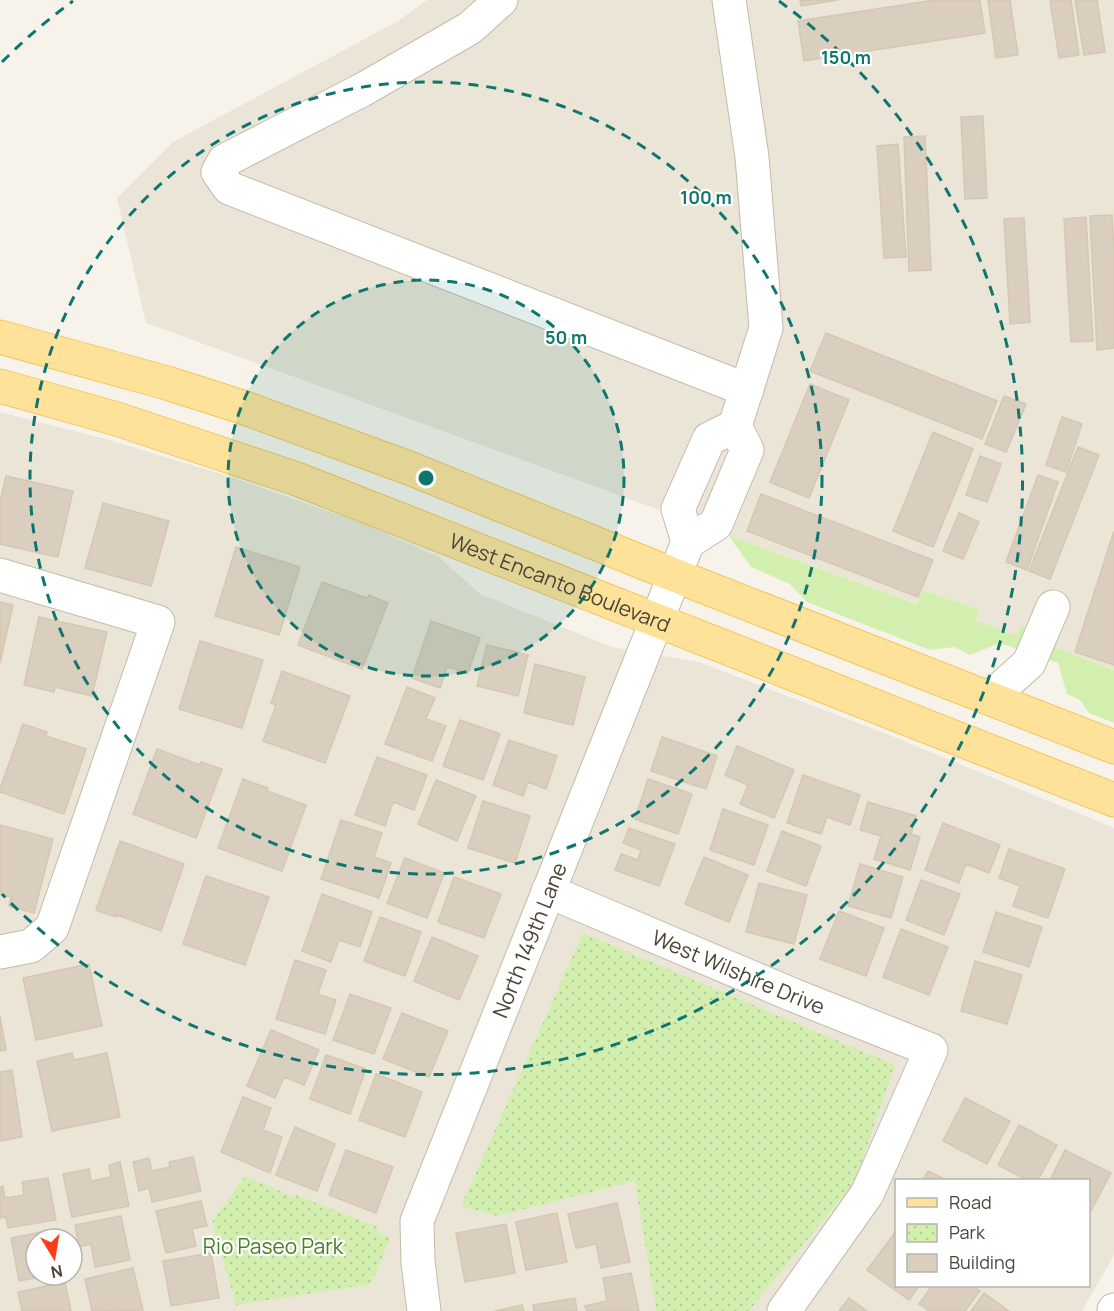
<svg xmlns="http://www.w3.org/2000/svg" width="1114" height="1311" font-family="Manrope,sans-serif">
	<defs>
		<pattern id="park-dots" width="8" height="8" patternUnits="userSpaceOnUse" patternTransform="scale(1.5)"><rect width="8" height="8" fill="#d2efaf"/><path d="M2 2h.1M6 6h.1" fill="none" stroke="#b6ce97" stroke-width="1.8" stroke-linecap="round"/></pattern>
	</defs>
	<rect width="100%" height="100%" fill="#f7f3ea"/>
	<path fill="#ebe5d7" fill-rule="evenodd" d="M427,0H1114V670L1049,645L1051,637L1020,625L1017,636L975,620L980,610L924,590L918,604L146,323L117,198L173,142L398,21Z
		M0,412L106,439L234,478L364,524L439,557L480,594L612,647L699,662L892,736L1114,828V1255L1082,1311H0ZM896,1180H1088V1286H896ZM36,1239H72V1275H36Z"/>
	<path fill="url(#park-dots)" d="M583,933L895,1065L855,1181L749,1311H656L635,1181L497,1216L461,1206Z
		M245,1176L294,1197L296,1195L378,1227V1233L390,1238L371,1284L236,1305L212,1222Z"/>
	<path fill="#d2efaf" d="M728,535L917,604L923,590L980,610L975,620L1017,636L1020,625L1052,637L1049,645L1114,670V723L1089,713L1080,700L1067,694L1058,663L1000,643L970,655L954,647L930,650L807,602L790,584L751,567Z"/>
	<path fill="#dacfbe" stroke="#d5c7b0" stroke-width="1.5" d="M800,0H838L801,6Z
		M935,0H980L985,33L804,61L798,21Z
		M988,0H1010L1018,55L996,58Z
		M1050,0H1071L1079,55L1059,58Z
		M1075,0H1097L1105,52L1084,55Z
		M983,116L987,198L965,199L961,117Z
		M925,136L931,270L909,271L904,137Z
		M898,144L906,257L884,258L877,146Z
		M1112,215L1114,253V348L1097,350L1090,216Z
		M1086,217L1093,341L1071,342L1064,219Z
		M1024,218L1030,322L1010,324L1004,219Z
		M826,333L997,401L982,439L810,371Z
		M810,384L849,400L809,498L770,482Z
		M1004,396L1026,404L1006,452L985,444Z
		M1062,417L1082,424L1066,472L1046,465Z
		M933,432L973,449L933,547L893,531Z
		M1078,447L1099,455L1050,579L1029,571Z
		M980,456L1001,464L987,502L966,495Z
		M1038,475L1058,482L1027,570L1006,562Z
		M6,476L73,491L58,557L0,544V502Z
		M761,494L933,560L918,597L747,531Z
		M103,503L169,521L151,586L85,568Z
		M959,513L979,522L963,559L943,551Z
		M1114,531V665L1075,652Z
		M236,547L300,567L279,635L215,616Z
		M322,582L367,598L369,595L388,603L362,669L298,645Z
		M0,602L13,605L0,663Z
		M39,617L107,632L92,696L55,687L54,692L24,685Z
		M431,621L480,638L468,673L447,667L440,688L412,678Z
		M200,641L263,660L242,728L179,709Z
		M487,645L528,655L518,696L477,686Z
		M535,664L585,677L573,725L524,713Z
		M282,671L350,696L325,763L263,741L276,705L271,703Z
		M407,687L435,698L426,719L446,726L432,761L385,744Z
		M460,720L500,734L483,780L443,766Z
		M23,724L47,732L46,736L86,749L64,814L0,792V789Z
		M662,737L717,756L706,789L651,771Z
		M509,740L557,756L546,789L528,782L523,796L493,785Z
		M737,746L794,770L774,818L740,804L748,785L725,775Z
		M157,749L200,765L201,762L222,769L196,838L133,814Z
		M377,757L427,775L414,810L393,802L385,826L355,815Z
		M803,775L860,795L850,825L827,817L821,834L787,823Z
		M243,779L268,788L267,791L306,805L282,871L218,848Z
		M648,779L692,794L678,834L635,819Z
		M436,780L476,796L457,841L418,824Z
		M483,801L530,816L515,863L468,848Z
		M868,802L916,816L911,834L920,837L910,870L874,859L881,836L860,830Z
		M723,809L768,825L754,865L710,850Z
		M341,820L382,833L374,857L391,863L379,898L321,879Z
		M943,823L1000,845L989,873L966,864L959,883L925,870Z
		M0,825L53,839L34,913L9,906L11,897L0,894Z
		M629,828L675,844L659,886L615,870L621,854L638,860L641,850L623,843Z
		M782,831L821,846L806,886L767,871Z
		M120,841L184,864L161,931L117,915L116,917L96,910Z
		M1009,849L1065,869L1048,918L1013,906L1020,886L999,878Z
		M704,857L748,875L729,922L685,904Z
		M405,858L444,873L427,918L387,903Z
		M860,864L903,877L891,918L848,906Z
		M206,876L269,897L245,965L183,944Z
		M454,877L501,894L484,938L438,922Z
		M921,880L960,894L944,935L906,920Z
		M759,883L807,895L794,944L746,932Z
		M322,894L372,912L360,947L339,940L331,962L302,951Z
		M839,911L884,928L866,976L820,959Z
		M996,912L1042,927L1029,967L983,952Z
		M380,917L421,932L405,976L364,961Z
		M901,929L948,947L929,995L883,977Z
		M432,937L478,956L459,1000L414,981Z
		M295,960L326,970L318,994L336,1000L325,1034L276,1019Z
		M975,961L1022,975L1007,1024L961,1011Z
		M89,964L102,1026L36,1040L23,978Z
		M350,994L391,1008L374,1054L333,1040Z
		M402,1013L448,1031L429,1077L383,1059Z
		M0,1016L6,1050L0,1051Z
		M271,1030L319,1050L304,1085L284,1077L275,1098L247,1086Z
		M72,1053L74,1060L107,1053L120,1117L52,1131L37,1061Z
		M326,1055L366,1069L350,1114L310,1099Z
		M12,1070L22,1137L0,1141V1072Z
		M376,1074L422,1092L405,1137L359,1120Z
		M243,1097L271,1108L263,1130L282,1137L270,1173L221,1152Z
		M965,1098L1010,1121L987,1164L943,1141Z
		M1019,1125L1057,1145L1038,1180H1027L998,1165Z
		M295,1127L335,1144L317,1191L276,1175Z
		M346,1150L393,1167L376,1213L329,1195Z
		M1065,1150L1111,1173L1088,1216V1180H1050Z
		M193,1157L201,1191L152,1202L149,1188L139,1191L133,1162L149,1158L152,1171L170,1167L169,1162Z
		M120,1162L129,1206L72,1217L63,1174L89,1169L91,1181L111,1177L109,1165Z
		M928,1171L946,1180H923Z
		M48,1178L56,1220L8,1228L6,1217L0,1218V1187L3,1186L5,1198L24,1195L22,1182Z
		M201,1201L207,1226L192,1229L196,1246L166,1253L156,1211Z
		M617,1203L630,1262L601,1268L596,1244L576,1248L568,1214Z
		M557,1213L567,1262L526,1270L516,1222Z
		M121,1216L130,1260L95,1267L91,1244L79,1247L75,1225Z
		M506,1224L515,1273L465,1282L456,1233Z
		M56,1229L58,1239H36V1275H52L19,1281L11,1238Z
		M896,1231V1286H919L909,1300L867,1270Z
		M211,1253L219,1298L171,1306L163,1261Z
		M133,1268L143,1310L92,1311L85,1279Z
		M631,1273L639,1311H587L585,1306L607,1301L603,1278Z
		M65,1282L71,1311H22L18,1292Z
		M932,1286H972L980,1291L965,1311H929L919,1304Z
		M984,1293L1009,1311H971Z
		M575,1298L577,1311H534L533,1305Z
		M849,1298L867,1311H839Z
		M522,1305L524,1311H495Z"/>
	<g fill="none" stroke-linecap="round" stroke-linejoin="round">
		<defs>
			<g id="minor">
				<path d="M501,0L470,28L362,90L224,161L218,172L229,188L747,390"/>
				<path d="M688,542L678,509L709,439L735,426"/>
				<path d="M0,575L158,622L52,928L31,946L0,952"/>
				<path d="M990,698L1029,663L1053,607"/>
				<path id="s1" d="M548,891L793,995L931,1050L867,1194L784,1311"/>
				<path id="s2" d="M424,1311L418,1262L417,1221L688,542L716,524L747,450L735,426L766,328L752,157L729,0"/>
				<path d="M1114,1311V1310"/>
			</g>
			<g id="major">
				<path d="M0,337L167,383L242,407L409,468L674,575L1114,747"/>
				<path id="s3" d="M0,386L117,419L297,479L1114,800"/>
			</g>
		</defs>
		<use href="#minor" stroke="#c3bbab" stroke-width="35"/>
		<use href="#major" stroke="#f2c55d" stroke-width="35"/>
		<use href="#minor" stroke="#fff" stroke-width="33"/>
		<use href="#major" stroke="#ffe29a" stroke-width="33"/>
	</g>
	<circle cx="426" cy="478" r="198" fill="#0f766e" fill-opacity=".12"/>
	<g fill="none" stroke="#0f766e" stroke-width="3" stroke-dasharray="10 8">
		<circle cx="426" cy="478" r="198"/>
		<circle cx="426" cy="478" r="396"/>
		<path d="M2 62A594 594 0 0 1 73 1M779 1A594 594 0 1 1 2 894"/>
	</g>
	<g text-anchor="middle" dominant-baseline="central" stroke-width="4.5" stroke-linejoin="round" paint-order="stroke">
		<g font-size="21" fill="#4c4437" stroke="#fff">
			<text stroke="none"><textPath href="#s3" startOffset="594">West Encanto Boulevard</textPath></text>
			<text stroke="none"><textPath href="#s2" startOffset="393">North 149th Lane</textPath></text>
			<text stroke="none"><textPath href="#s1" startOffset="207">West Wilshire Drive</textPath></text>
		</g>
		<g font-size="21" fill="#448021" stroke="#fff">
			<text x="273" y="1246">Rio Paseo Park</text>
		</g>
	</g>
	<circle cx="426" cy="478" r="9" fill="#0f766e" stroke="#fff" stroke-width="3"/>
	<g font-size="18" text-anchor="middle" font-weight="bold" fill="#0f766e" stroke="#fff" stroke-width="4.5" stroke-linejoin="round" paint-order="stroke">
		<text x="846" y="64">150 m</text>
		<text x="706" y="204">100 m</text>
		<text x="566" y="344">50 m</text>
	</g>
	<rect x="895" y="1179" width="195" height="108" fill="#ffffff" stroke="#b7b4af" stroke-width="1.5"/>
	<rect x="907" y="1198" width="30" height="9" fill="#ffe29a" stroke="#b7b4af" stroke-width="1.5"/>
	<text x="949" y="1209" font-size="18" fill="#4c4437">Road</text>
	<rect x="907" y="1224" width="30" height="18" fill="url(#park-dots)" stroke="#b7b4af" stroke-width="1.5"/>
	<text x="949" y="1239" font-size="18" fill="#4c4437">Park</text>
	<rect x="907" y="1254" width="30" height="18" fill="#dacfbe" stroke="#b7b4af" stroke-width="1.5"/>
	<text x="949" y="1269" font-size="18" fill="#4c4437">Building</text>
	<g transform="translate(54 1257) rotate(169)"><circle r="28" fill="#ffffff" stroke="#b7b4af" stroke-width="1.5"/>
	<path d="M0-4.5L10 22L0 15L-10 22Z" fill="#ff3b18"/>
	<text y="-9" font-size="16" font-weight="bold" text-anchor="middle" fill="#4c4437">N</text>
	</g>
</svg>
